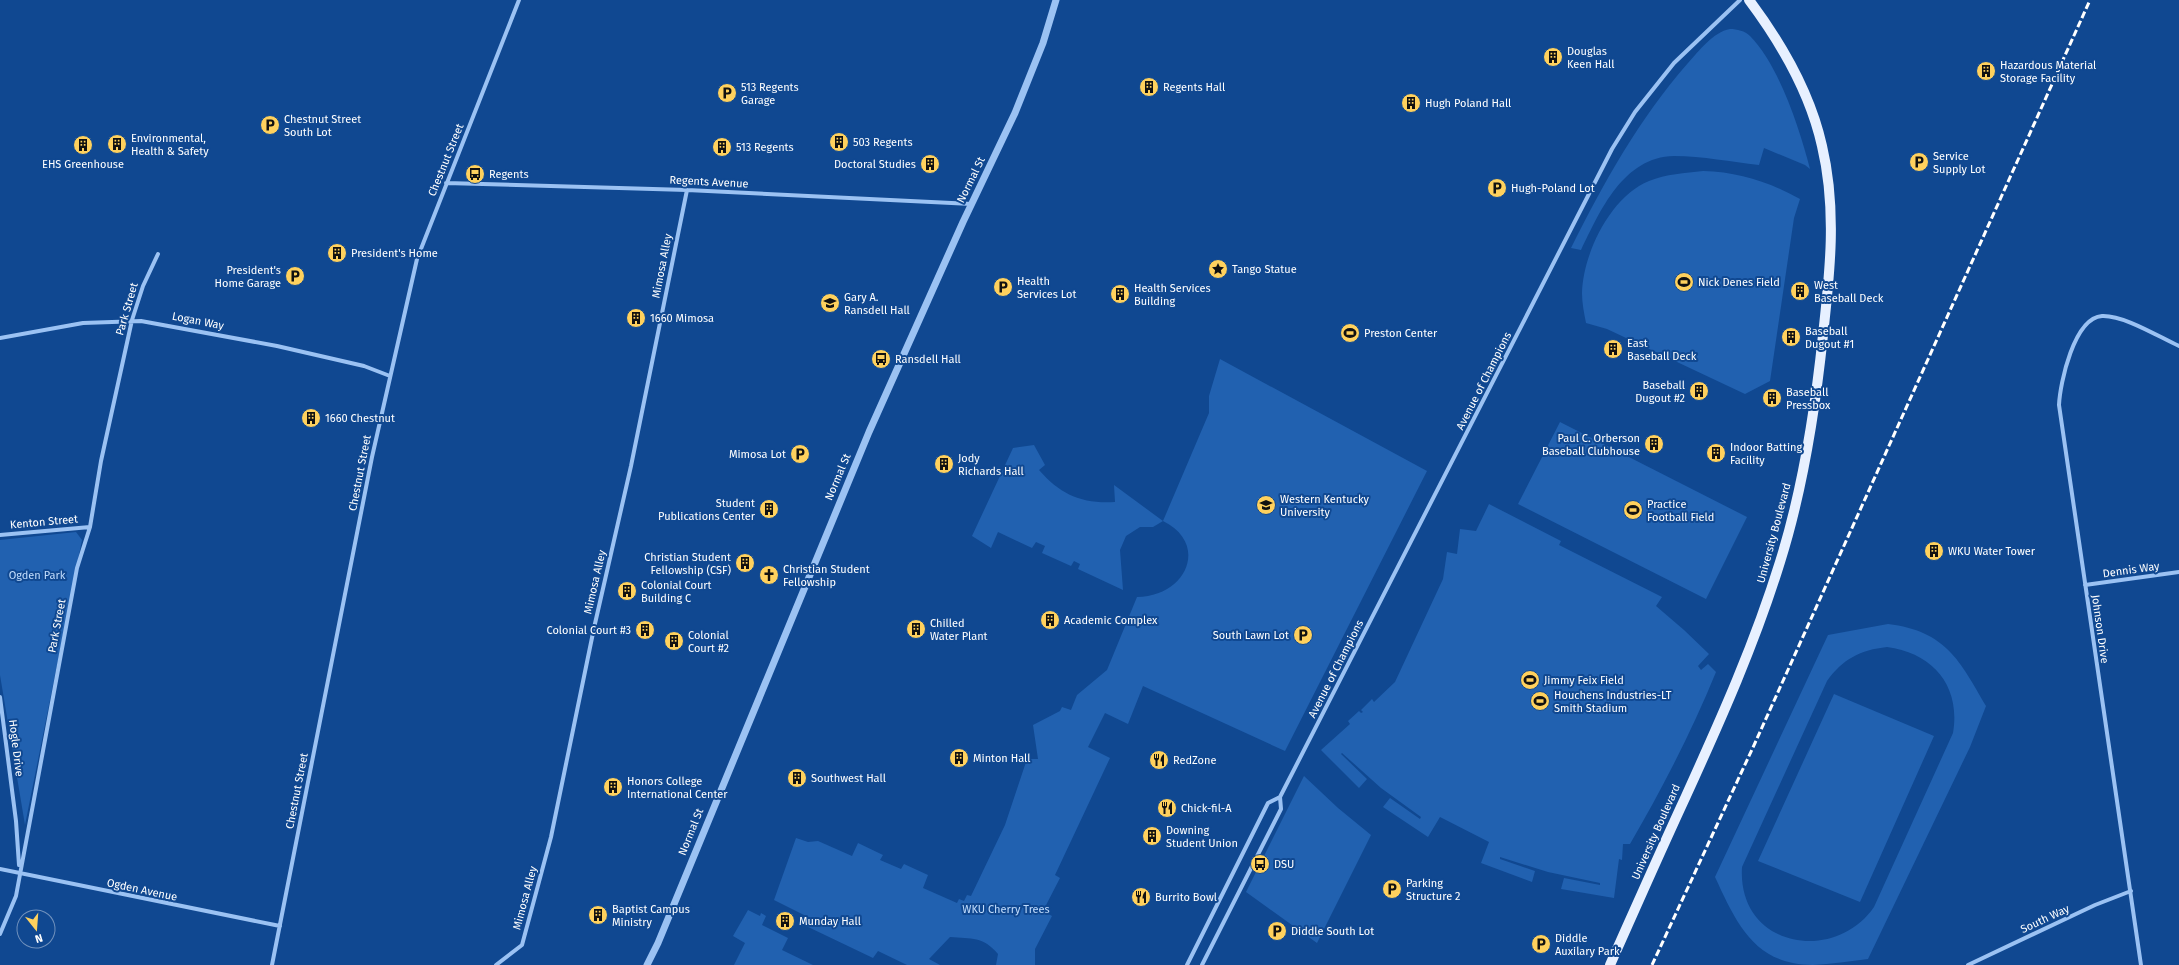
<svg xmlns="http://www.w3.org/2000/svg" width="2179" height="965" font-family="'Fira Sans',sans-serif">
	<rect width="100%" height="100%" fill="#104891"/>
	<path fill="#2161b0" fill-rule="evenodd" d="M1730,29C1737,29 1745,31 1750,36C1779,65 1800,130 1810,169L1805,165L1764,148L1759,165C1731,162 1703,156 1674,156C1623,157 1600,211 1581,250L1571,248C1604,182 1639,119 1688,63C1699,51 1713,32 1730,29Z
		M1703,171C1739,172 1769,182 1800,199L1794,218L1770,381L1745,394L1607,329L1586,323C1584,313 1582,303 1582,293C1583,253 1611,196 1649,181C1666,174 1685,173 1703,171Z
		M1220,359L1427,471L1285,751L1143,686L1128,724L1105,713L1088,747L1110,758L1055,875L1060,878L1043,911L1052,916L1035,949V965H996L998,954C983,936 972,939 950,937L929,959L940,965H907L878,951L873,958L804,925L808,917L774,900L796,838L808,842L818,841L852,856L858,843L883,855L880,860L901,869L904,864L928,875L923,888L957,903L959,899L964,901L967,895L971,896L1005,825L1027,759H1038L1033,725L1060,711L1062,707L1071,710L1077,695L1107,670L1137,597C1186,597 1210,544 1163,521L1153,527H1140L1126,536L1120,550L1123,590L1078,569L1080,564L1074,561L1071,566L1042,553L1045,546L1036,542L1032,548L998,532L991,548L972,536L1013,448L1034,445L1045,465L1039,470C1061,495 1082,504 1115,502L1114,485L1163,521L1209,413V396Z
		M1560,422L1747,517L1706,599L1518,504Z
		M1489,504L1561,541L1559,545L1662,597L1656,606L1684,630L1709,654L1698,666L1701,670L1708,664L1716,672C1692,731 1662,789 1630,844H1623L1622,860L1619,859L1614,898L1561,889L1564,878L1600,885V883L1548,872L1500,857V859L1535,871L1532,882L1481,863L1489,842L1440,817L1428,837L1383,807L1390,798L1420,819L1421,817L1381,788L1342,753L1341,754L1367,779L1359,788L1321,750L1350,724L1348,721L1359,711L1361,713L1363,712L1361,710L1372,699L1374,702L1395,682L1443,579L1447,552L1457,554L1460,529L1476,531Z
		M76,532L82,540L25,825L0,675V540Z
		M1888,624C1946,631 1960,661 1986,706L1970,747L1868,959C1850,961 1831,964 1813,965C1754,965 1736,922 1715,877L1828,635ZM1887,647C1933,653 1961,686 1953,733L1874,907C1834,965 1737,947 1742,867L1827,681C1843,659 1860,650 1887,647Z
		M1834,694L1934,736L1860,902L1758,861Z
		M1304,776L1338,808L1371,835L1317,943L1246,892Z
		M748,910L760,916L761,913L766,916L762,925L788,938L782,950L813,965H734L745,943L733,936Z"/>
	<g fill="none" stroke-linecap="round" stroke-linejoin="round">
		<path stroke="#9bc2f3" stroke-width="4" d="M446,183L687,190L972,204
			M0,338L83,323L141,321L277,346L364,366L390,376
			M0,535L90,527
			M2085,585L2179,572
			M0,697L16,821L19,865
			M0,869L280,926
			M0,934L16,896L77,568L90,527L101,461L132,320L143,286L158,254
			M272,965L372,457L417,259L519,0
			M496,965L522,945L551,837L594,628L631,466L687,190
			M1187,965L1268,803L1280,797
			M1202,965L1281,809L1280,797L1612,149L1635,112L1674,63L1740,0
			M1968,965L2095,905L2131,891
			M2141,965L2059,405C2060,383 2074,318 2102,316C2124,315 2159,337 2179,346"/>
		<path stroke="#9bc2f3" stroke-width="7" d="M647,965L658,943L869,432L963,222L1015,113L1043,43L1056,0"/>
		<path stroke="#e7f0ff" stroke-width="10" d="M1610,965C1635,909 1660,852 1686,796C1721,719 1755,643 1780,562C1803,489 1815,412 1823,335C1830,272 1837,209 1822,146C1810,92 1782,44 1749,0"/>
		<path stroke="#fff" stroke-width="3" stroke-dasharray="7 3" stroke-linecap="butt" d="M1652,965L1755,743L2090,0"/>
	</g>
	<defs>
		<symbol id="building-disc" viewBox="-11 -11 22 22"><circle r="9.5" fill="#ffd15d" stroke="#104891"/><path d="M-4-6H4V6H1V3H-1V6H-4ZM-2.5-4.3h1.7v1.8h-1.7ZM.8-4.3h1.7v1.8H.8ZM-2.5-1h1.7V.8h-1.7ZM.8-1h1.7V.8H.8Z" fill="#111"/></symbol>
		<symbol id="parking-disc" viewBox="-11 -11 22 22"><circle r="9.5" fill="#ffd15d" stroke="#104891"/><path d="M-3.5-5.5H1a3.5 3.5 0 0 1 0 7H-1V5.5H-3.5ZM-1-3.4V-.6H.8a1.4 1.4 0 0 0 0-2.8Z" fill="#111"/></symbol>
		<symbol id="bus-disc" viewBox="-11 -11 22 22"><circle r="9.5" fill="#ffd15d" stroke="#104891"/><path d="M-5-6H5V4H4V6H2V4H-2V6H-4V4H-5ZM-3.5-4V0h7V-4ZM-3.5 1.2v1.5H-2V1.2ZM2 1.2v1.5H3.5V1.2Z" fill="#111"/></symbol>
		<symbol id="sight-disc" viewBox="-11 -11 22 22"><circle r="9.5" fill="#ffd15d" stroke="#104891"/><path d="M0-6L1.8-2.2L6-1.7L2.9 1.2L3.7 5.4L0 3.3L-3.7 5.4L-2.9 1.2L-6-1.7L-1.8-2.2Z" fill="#111"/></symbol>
		<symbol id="stadium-disc" viewBox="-11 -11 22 22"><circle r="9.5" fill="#ffd15d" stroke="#104891"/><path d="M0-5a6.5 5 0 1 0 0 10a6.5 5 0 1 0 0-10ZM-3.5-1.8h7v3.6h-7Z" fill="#111"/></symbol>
		<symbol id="university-disc" viewBox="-11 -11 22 22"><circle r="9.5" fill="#ffd15d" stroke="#104891"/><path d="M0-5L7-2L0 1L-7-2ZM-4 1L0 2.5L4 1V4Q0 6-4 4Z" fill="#111"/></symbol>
		<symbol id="church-disc" viewBox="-11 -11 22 22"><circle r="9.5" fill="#ffd15d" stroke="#104891"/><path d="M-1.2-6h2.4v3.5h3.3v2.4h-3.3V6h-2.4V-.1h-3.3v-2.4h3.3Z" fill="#111"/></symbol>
		<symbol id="restaurant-disc" viewBox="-11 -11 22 22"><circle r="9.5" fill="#ffd15d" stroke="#104891"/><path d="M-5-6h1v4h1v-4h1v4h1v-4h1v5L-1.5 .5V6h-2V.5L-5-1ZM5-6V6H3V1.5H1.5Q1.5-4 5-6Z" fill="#111"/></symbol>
	</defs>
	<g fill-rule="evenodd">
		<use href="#building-disc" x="1542" y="46" width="22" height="22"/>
		<use href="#building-disc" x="1975" y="60" width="22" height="22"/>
		<use href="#building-disc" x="1138" y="76" width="22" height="22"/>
		<use href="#parking-disc" x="716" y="82" width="22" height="22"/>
		<use href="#building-disc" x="1400" y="92" width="22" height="22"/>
		<use href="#parking-disc" x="259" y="114" width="22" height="22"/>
		<use href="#building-disc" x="828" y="131" width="22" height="22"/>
		<use href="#building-disc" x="106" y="133" width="22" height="22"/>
		<use href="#building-disc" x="72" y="134" width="22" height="22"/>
		<use href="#building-disc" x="711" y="136" width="22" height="22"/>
		<use href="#parking-disc" x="1908" y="151" width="22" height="22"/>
		<use href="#building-disc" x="919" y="153" width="22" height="22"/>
		<use href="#bus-disc" x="464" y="163" width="22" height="22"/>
		<use href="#parking-disc" x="1486" y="177" width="22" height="22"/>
		<use href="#building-disc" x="326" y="242" width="22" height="22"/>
		<use href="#sight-disc" x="1207" y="258" width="22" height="22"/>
		<use href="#parking-disc" x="284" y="265" width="22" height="22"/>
		<use href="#stadium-disc" x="1673" y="271" width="22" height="22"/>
		<use href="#parking-disc" x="992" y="276" width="22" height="22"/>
		<use href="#building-disc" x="1789" y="280" width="22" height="22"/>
		<use href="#building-disc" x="1109" y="283" width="22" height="22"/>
		<use href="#university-disc" x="819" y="292" width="22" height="22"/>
		<use href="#building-disc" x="625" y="307" width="22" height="22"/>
		<use href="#stadium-disc" x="1339" y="322" width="22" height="22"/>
		<use href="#building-disc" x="1780" y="326" width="22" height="22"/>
		<use href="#building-disc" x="1602" y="338" width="22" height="22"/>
		<use href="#bus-disc" x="870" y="348" width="22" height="22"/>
		<use href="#building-disc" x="1688" y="380" width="22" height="22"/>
		<use href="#building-disc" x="1761" y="387" width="22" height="22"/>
		<use href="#building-disc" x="300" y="407" width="22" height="22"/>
		<use href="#building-disc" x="1643" y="433" width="22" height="22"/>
		<use href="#building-disc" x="1705" y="442" width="22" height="22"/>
		<use href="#parking-disc" x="789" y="443" width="22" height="22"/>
		<use href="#building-disc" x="933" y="453" width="22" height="22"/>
		<use href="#university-disc" x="1255" y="494" width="22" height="22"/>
		<use href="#building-disc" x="758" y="498" width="22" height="22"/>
		<use href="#stadium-disc" x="1622" y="499" width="22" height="22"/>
		<use href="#building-disc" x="1923" y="540" width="22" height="22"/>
		<use href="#building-disc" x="734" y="552" width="22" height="22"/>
		<use href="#church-disc" x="758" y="564" width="22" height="22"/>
		<use href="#building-disc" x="616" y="580" width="22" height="22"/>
		<use href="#building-disc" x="1039" y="609" width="22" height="22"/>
		<use href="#building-disc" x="905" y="618" width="22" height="22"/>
		<use href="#building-disc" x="634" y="619" width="22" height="22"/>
		<use href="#parking-disc" x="1292" y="624" width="22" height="22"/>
		<use href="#building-disc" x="663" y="630" width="22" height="22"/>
		<use href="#stadium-disc" x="1519" y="669" width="22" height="22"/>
		<use href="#stadium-disc" x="1529" y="690" width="22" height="22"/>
		<use href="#building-disc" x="948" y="747" width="22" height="22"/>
		<use href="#restaurant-disc" x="1148" y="749" width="22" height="22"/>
		<use href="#building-disc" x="786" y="767" width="22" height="22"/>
		<use href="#building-disc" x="602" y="776" width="22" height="22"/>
		<use href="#restaurant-disc" x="1156" y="797" width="22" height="22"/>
		<use href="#building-disc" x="1141" y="825" width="22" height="22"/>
		<use href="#bus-disc" x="1249" y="853" width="22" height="22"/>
		<use href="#parking-disc" x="1381" y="878" width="22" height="22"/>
		<use href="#restaurant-disc" x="1130" y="886" width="22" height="22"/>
		<use href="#building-disc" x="587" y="904" width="22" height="22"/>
		<use href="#building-disc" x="774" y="910" width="22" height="22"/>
		<use href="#parking-disc" x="1266" y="920" width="22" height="22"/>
		<use href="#parking-disc" x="1530" y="933" width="22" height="22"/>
	</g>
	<g text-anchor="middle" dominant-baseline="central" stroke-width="4" stroke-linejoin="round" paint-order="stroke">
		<g font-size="11" fill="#fff" stroke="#104891" text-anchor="start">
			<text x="1567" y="51">Douglas<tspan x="1567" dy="13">Keen Hall</tspan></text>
			<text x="2000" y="65">Hazardous Material<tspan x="2000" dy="13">Storage Facility</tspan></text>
			<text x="741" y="87">513 Regents<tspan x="741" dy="13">Garage</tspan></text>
			<text x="1163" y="87">Regents Hall</text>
			<text x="1425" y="103">Hugh Poland Hall</text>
			<text x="284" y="119">Chestnut Street<tspan x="284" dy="13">South Lot</tspan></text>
			<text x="131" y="138">Environmental,<tspan x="131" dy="13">Health &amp; Safety</tspan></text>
			<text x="853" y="142">503 Regents</text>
			<text x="736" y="147">513 Regents</text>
			<text x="1933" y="156">Service<tspan x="1933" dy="13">Supply Lot</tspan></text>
			<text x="83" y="164" text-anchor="middle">EHS Greenhouse</text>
			<text x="916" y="164" text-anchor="end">Doctoral Studies</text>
			<text x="489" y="174">Regents</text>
			<text x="1511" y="188">Hugh-Poland Lot</text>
			<text x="351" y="253">President's Home</text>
			<text x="1232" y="269">Tango Statue</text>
			<text x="281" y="270" text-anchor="end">President's<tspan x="281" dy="13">Home Garage</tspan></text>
			<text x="1017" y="281">Health<tspan x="1017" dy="13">Services Lot</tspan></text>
			<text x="1698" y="282">Nick Denes Field</text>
			<text x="1814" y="285">West<tspan x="1814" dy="13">Baseball Deck</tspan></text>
			<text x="1134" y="288">Health Services<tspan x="1134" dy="13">Building</tspan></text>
			<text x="844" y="297">Gary A.<tspan x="844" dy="13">Ransdell Hall</tspan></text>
			<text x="650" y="318">1660 Mimosa</text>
			<text x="1805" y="331">Baseball<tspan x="1805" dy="13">Dugout #1</tspan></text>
			<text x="1364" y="333">Preston Center</text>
			<text x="1627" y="343">East<tspan x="1627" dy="13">Baseball Deck</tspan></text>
			<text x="895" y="359">Ransdell Hall</text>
			<text x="1685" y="385" text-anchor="end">Baseball<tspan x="1685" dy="13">Dugout #2</tspan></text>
			<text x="1786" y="392">Baseball<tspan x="1786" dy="13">Pressbox</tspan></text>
			<text x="325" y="418">1660 Chestnut</text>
			<text x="1640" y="438" text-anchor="end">Paul C. Orberson<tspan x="1640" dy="13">Baseball Clubhouse</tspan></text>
			<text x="1730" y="447">Indoor Batting<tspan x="1730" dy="13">Facility</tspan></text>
			<text x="786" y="454" text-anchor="end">Mimosa Lot</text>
			<text x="958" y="458">Jody<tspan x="958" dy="13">Richards Hall</tspan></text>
			<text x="1280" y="499">Western Kentucky<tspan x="1280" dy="13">University</tspan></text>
			<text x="755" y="503" text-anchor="end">Student<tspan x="755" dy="13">Publications Center</tspan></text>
			<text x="1647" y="504">Practice<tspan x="1647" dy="13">Football Field</tspan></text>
			<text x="1948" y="551">WKU Water Tower</text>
			<text x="731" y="557" text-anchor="end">Christian Student<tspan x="731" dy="13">Fellowship (CSF)</tspan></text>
			<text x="783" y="569">Christian Student<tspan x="783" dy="13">Fellowship</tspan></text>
			<text x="641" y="585">Colonial Court<tspan x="641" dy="13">Building C</tspan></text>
			<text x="1064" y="620">Academic Complex</text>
			<text x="930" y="623">Chilled<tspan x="930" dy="13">Water Plant</tspan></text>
			<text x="631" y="630" text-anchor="end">Colonial Court #3</text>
			<text x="688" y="635">Colonial<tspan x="688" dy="13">Court #2</tspan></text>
			<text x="1289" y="635" text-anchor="end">South Lawn Lot</text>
			<text x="1544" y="680">Jimmy Feix Field</text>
			<text x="1554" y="695">Houchens Industries-LT<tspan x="1554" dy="13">Smith Stadium</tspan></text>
			<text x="973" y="758">Minton Hall</text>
			<text x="1173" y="760">RedZone</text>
			<text x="811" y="778">Southwest Hall</text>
			<text x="627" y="781">Honors College<tspan x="627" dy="13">International Center</tspan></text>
			<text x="1181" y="808">Chick-fil-A</text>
			<text x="1166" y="830">Downing<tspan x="1166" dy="13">Student Union</tspan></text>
			<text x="1274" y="864">DSU</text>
			<text x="1406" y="883">Parking<tspan x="1406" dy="13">Structure 2</tspan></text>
			<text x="1155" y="897">Burrito Bowl</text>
			<text x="612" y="909">Baptist Campus<tspan x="612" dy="13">Ministry</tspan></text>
			<text x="799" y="921">Munday Hall</text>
			<text x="1291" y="931">Diddle South Lot</text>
			<text x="1555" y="938">Diddle<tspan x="1555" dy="13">Auxilary Park</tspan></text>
		</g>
		<g font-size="11" fill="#fff" stroke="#104891">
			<text transform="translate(446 160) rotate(-68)">Chestnut Street</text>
			<text transform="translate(971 180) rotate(-64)">Normal St</text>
			<text transform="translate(709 182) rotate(3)">Regents Avenue</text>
			<text transform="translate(662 266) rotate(-79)">Mimosa Alley</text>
			<text transform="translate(127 309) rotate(-74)">Park Street</text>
			<text transform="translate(198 321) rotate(11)">Logan Way</text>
			<text transform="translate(1484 381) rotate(-63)">Avenue of Champions</text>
			<text transform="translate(360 473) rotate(-79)">Chestnut Street</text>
			<text transform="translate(838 477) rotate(-67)">Normal St</text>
			<text transform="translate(44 522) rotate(-5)">Kenton Street</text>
			<text transform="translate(1774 533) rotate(-75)">University Boulevard</text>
			<text transform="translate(2131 570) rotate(-8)">Dennis Way</text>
			<text transform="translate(595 582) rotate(-77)">Mimosa Alley</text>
			<text transform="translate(57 626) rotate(-79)">Park Street</text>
			<text transform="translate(2100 629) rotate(82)">Johnson Drive</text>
			<text transform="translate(1336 669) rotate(-63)">Avenue of Champions</text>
			<text transform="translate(16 748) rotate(83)">Hogle Drive</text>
			<text transform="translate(297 791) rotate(-79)">Chestnut Street</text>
			<text transform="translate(691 832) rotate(-68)">Normal St</text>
			<text transform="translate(1656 832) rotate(-66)">University Boulevard</text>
			<text transform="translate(142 890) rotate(12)">Ogden Avenue</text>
			<text transform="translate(525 898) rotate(-75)">Mimosa Alley</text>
			<text transform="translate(2045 919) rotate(-25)">South Way</text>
		</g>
		<g font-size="11" fill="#c2ddfd" stroke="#104891">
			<text x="37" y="575">Ogden Park</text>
			<text x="1006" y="909">WKU Cherry Trees</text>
		</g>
	</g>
	<g transform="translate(36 929) rotate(163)"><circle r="19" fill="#104891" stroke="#7091bd"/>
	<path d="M0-3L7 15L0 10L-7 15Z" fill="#ffd15d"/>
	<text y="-6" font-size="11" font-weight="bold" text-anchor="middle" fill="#ffffff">N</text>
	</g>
</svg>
